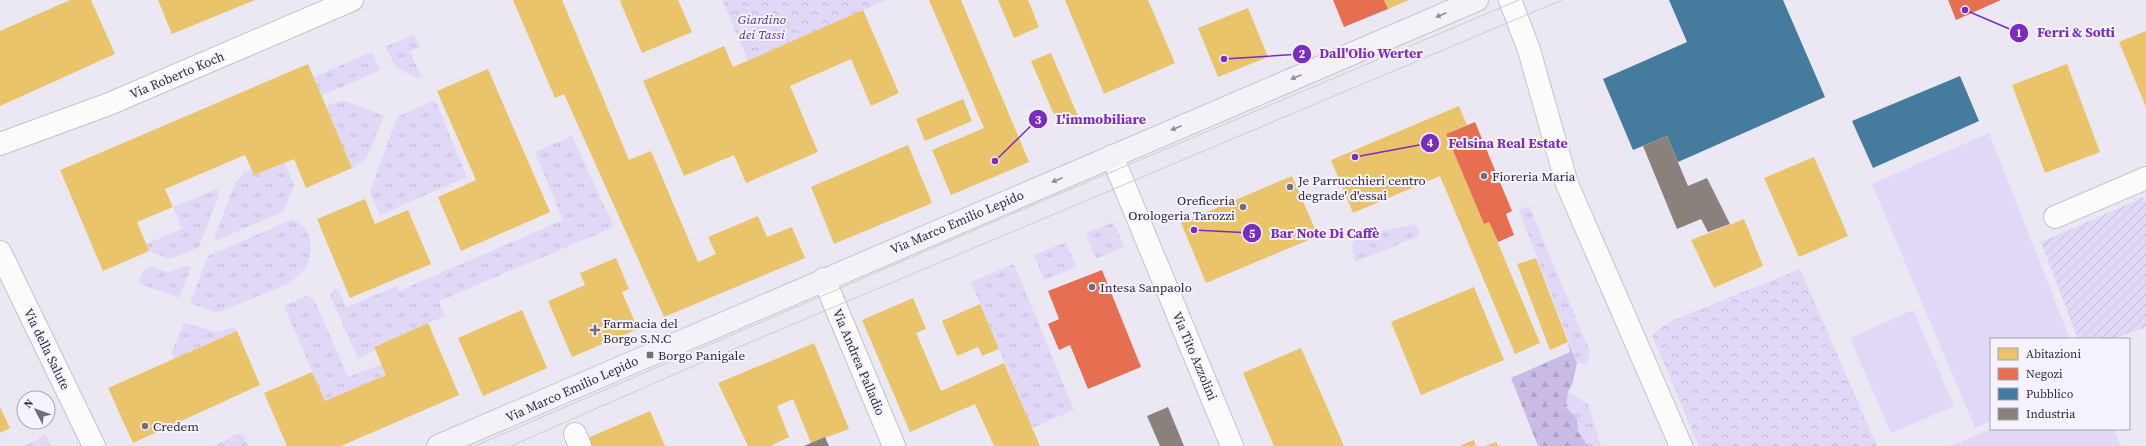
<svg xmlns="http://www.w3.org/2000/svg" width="2146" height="446" font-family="'Source Serif 4',serif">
	<defs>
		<pattern id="grass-tufts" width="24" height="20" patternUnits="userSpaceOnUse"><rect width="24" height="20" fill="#e1d7f7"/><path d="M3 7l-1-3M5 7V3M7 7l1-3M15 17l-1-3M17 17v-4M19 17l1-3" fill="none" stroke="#c1b9d4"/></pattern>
		<pattern id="forest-firs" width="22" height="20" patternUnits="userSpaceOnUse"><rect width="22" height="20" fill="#c9bbe6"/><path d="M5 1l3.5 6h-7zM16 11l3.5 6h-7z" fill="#ada1c6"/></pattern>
		<pattern id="park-crowns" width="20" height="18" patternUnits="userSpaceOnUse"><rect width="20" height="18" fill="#e1d7f7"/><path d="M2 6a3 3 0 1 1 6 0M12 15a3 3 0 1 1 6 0" fill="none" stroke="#c1b9d4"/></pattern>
		<pattern id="garden-furrows" width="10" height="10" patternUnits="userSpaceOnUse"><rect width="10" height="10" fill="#e1d7f7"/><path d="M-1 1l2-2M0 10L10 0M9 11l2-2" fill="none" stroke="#c1b9d4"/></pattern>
	</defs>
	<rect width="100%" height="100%" fill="#ebe8f3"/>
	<path fill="url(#grass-tufts)" d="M414,35L420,47L410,51L421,77L418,78L397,68L385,47Z
		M372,52L380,70L321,96L314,77Z
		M343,100L384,116L366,159L352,168L326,106Z
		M435,100L467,177L380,215L370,192L397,117Z
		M572,136L614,227L439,301L445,316L374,346L376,350L358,358L330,296L333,290L338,289L346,307L397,286L399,291L563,220L535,152Z
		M285,163L294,185L285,209L280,213L217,240L214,239L235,183L244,173L251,170L254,175Z
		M217,189L219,195L199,247L170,259L149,251L146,244L182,229L173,207Z
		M1529,206L1590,352L1587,364L1577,363L1519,210Z
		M291,220C313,224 315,254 304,270C299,275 293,280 287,284L220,312H215L190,303L208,256Z
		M1113,222L1124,247L1096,259L1086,233Z
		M1415,224L1420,232L1419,236L1355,262C1354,256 1350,246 1354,241C1360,234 1403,227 1415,224Z
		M1066,242L1076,267L1044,280L1034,255Z
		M1014,264L1074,410L1032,428L971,282Z
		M186,266L191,268L179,298L138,283L143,270L151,267L168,272Z
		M306,296L314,299L347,375L351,376L382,364L386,375L325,401L284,306Z
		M184,323L218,332L235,327L237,331L174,359L171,354Z
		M1568,392L1588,404L1601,446H1588L1578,432L1577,419L1566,407Z
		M239,434L244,436L248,446H213Z
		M46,435L51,446H24Z"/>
	<path fill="url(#forest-firs)" d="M1568,342L1577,363L1573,382L1568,392L1566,407L1577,419L1578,432L1588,446H1538L1511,378L1570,352Z"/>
	<path fill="url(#park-crowns)" d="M722,0H886L748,60Z
		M1800,269L1877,446H1699L1652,335L1671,321Z"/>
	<path fill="url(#garden-furrows)" d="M2144,197L2146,202V327L2113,339H2078L2041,242Z"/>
	<path fill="#e1d7f7" d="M1989,133L2070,339H1991V421L1975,428L1872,184Z
		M1913,310L1954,406L1891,433L1850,338Z
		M1991,429H2114L2121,446H1950Z"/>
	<path fill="#e9c46a" d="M70,0H91L115,54L0,106V31Z
		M158,0H255L172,34Z
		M513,0H562L629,160L651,151L698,262L716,254L708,237L758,216L767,237L792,227L805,258L664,317L564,94L555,98Z
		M622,0H678L692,32L642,53L620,1Z
		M929,0H961L1029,162L951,195L932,150L984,128Z
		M998,0H1028L1039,27L1014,38Z
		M1065,0H1148L1175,63L1104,94Z
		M1384,0H1409L1388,9Z
		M1248,8L1268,57L1218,77L1198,28Z
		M863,10L899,93L871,106L851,59L790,86L818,152L746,183L734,155L684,176L643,81L724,46L733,67Z
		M2146,31V107L2119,42Z
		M1051,53L1078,116L1058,124L1031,61Z
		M308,64L352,168L306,188L294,159L254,175L245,155L165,189L173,207L137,222L149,251L103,271L60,170Z
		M2067,64L2100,152L2045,173L2012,85Z
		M488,69L550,212L461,251L438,197L476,180L437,91Z
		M963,99L972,121L925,141L916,119Z
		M1459,106L1467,125L1446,134L1484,224L1489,222L1540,343L1515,354L1440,176L1353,213L1331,160Z
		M908,145L932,203L834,244L811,187Z
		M1814,157L1848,236L1799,257L1764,178Z
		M1292,176L1318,236L1206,283L1181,223Z
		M365,199L375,224L408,210L431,264L350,298L317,219Z
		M1744,219L1763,266L1714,288L1691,240Z
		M616,258L629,289L622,292L638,329L572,357L548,301L585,285L580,273Z
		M1536,258L1568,342L1550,350L1517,264Z
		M1474,287L1504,360L1421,395L1391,322Z
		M913,298L926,329L916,333L941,391L1004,363L1040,446H994L975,404L910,432L862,320Z
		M980,304L999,349L982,356L978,347L957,356L942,321Z
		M522,310L547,368L483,396L458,338Z
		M428,323L459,395L341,446H287L264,393L312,372L325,401L386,375L374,347Z
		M237,331L260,385L133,443L108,388Z
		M814,343L849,429L811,443L793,399L777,406L789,437L770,446H748L718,383Z
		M1301,348L1344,446H1274L1243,373Z
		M0,407L10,428L0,433Z
		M650,411L665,446H591L588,438Z
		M1474,440L1476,446H1459Z
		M1496,442L1499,446H1485Z"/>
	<path fill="#e76f51" d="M1333,0H1384L1388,9L1344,27Z
		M1948,0H2001L1956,20Z
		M1475,122L1512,211L1506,214L1514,235L1498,242L1489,222L1484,224L1446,134Z
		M1102,270L1141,367L1088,389L1070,345L1059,350L1048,324L1059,319L1048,291Z"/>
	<path fill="#457b9d" d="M1669,0H1783L1825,97L1678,162L1667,136L1633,150L1603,79L1687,42Z
		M1960,76L1979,121L1873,168L1852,121Z"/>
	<path fill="#8a817c" d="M1667,136L1688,186L1707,178L1730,224L1708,232L1701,219L1677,229L1643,146Z
		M1168,407L1184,446H1160L1147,416Z
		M825,437L829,446H804Z"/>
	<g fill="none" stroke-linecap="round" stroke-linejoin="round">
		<defs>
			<path id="minor" d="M1510,0L1529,50L1567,184L1681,446
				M0,144L109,104L352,0
				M1112,156L1232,446
				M2055,217L2146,178
				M0,252L94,446
				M824,279L894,446
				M575,434L580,446"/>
			<path id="major" d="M438,446L1477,0"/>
		</defs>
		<use href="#minor" stroke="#c4c2ca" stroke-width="24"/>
		<use href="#major" stroke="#c6c5ca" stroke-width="24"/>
		<use href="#minor" stroke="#fcfcfd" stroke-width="22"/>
		<use href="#major" stroke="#f4f1f8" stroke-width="22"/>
		<path stroke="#cdcdcf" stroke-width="1" d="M475,446L1007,216L1519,0
			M511,446L675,374L1562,0"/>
	</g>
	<defs><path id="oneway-solid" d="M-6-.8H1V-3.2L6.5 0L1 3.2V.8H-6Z"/></defs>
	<g fill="#928e96">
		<use href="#oneway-solid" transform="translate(1441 15) rotate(157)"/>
		<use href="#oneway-solid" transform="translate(1296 77) rotate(157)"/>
		<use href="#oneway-solid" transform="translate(1176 128) rotate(157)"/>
		<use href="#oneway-solid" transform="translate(1057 180) rotate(157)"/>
	</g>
	<g fill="#716e77" stroke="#f6f2ff" stroke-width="1.5">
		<circle cx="1484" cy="176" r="4"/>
		<circle cx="1290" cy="187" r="4"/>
		<circle cx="1243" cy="207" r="4"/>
		<circle cx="1092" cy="287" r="4"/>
		<path d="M593 324h4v4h4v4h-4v4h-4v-4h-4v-4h4z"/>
		<rect x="646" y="351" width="8" height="8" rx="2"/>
		<circle cx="145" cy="426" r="4"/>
	</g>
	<g text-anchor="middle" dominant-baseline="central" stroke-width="4" stroke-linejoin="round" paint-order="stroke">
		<g font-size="13" font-style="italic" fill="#573687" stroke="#f6f2ff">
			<text x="762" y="19">Giardino<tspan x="762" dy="15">dei Tassi</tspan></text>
		</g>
		<g font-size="13" fill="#2f2c34" stroke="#f6f2ff">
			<text transform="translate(177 75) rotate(-23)">Via Roberto Koch</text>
			<text transform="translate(957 222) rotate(-23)">Via Marco Emilio Lepido</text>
			<text transform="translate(47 349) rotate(64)">Via della Salute</text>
			<text transform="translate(1195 356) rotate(67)">Via Tito Azzolini</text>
			<text transform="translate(859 362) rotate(67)">Via Andrea Palladio</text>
			<text transform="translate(572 389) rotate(-24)">Via Marco Emilio Lepido</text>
		</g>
		<g font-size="13" fill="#2f2c34" stroke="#f6f2ff" text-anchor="start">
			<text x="1492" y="176">Fioreria Maria</text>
			<text x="1298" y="180">Je Parrucchieri centro<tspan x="1298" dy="15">degrade' d'essai</tspan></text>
			<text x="1235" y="200" text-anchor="end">Oreficeria<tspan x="1235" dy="15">Orologeria Tarozzi</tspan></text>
			<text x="1100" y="287">Intesa Sanpaolo</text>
			<text x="603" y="323">Farmacia del<tspan x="603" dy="15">Borgo S.N.C</tspan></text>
			<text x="658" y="355">Borgo Panigale</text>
			<text x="153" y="426">Credem</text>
		</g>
	</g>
	<path fill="none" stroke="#7b2cbf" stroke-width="1.5" d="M1965 10L2019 33M1224 59L1302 54M995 161L1038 119M1355 157L1430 143M1194 230L1252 233"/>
	<g fill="#7b2cbf" stroke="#f6f2ff" stroke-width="1.5">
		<circle cx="1965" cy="10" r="4"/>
		<circle cx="1224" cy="59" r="4"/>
		<circle cx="995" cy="161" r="4"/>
		<circle cx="1355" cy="157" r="4"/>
		<circle cx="1194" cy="230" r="4"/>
		<circle cx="2019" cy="33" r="10"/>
		<circle cx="1302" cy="54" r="10"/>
		<circle cx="1038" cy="119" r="10"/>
		<circle cx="1430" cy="143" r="10"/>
		<circle cx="1252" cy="233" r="10"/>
	</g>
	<g font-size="12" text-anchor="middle" font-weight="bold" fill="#fff">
		<text x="2019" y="37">1</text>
		<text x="1302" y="58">2</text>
		<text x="1038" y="124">3</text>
		<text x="1430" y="147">4</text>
		<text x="1252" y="238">5</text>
	</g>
	<g font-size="14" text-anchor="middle" font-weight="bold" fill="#7b2cbf" stroke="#f6f2ff" stroke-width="4" stroke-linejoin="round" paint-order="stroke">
		<text x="2076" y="37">Ferri &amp; Sotti</text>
		<text x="1371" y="58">Dall'Olio Werter</text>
		<text x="1101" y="124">L'immobiliare</text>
		<text x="1508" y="148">Felsina Real Estate</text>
		<text x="1325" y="238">Bar Note Di Caffè</text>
	</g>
	<rect x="1990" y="338" width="140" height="92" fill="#f6f2ff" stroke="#a6a3ae"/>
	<rect x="1998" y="348" width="20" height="12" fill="#e9c46a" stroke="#a6a3ae"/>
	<text x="2026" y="358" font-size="12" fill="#2f2c34">Abitazioni</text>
	<rect x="1998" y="368" width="20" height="12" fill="#e76f51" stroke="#a6a3ae"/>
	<text x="2026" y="378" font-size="12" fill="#2f2c34">Negozi</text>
	<rect x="1998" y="388" width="20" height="12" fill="#457b9d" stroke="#a6a3ae"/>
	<text x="2026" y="398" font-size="12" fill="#2f2c34">Pubblico</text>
	<rect x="1998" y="408" width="20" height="12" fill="#8a817c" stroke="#a6a3ae"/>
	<text x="2026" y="418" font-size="12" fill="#2f2c34">Industria</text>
	<g transform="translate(36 410) rotate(311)"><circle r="19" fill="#f6f2ff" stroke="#a6a3ae"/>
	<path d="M0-3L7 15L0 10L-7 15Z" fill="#716e77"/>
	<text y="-6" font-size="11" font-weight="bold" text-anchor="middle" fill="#2f2c34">N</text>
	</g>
</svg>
